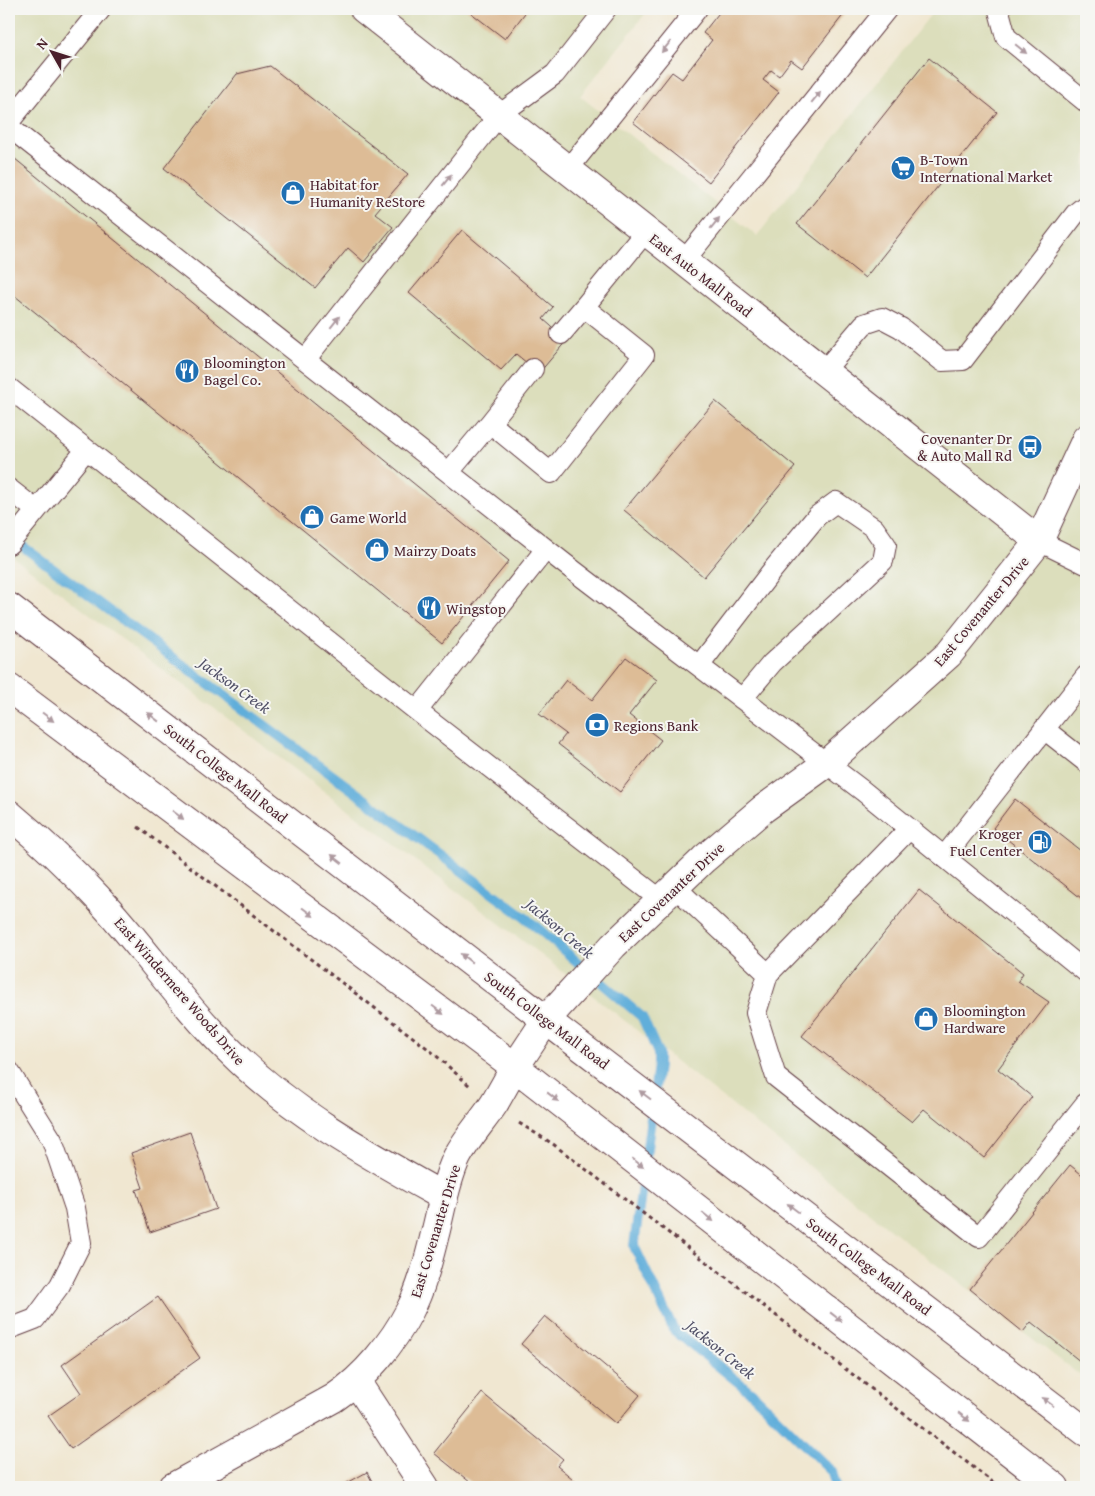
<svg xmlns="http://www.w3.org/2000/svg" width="1095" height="1496" font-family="'Gentium Book Plus',serif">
	<rect width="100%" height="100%" fill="#f6f6f2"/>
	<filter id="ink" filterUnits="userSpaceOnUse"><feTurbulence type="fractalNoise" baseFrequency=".02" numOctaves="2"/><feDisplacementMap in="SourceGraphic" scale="10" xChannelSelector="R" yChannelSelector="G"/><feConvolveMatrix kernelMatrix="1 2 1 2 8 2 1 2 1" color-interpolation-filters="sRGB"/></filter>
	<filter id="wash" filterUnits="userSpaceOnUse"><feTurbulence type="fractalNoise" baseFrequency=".0096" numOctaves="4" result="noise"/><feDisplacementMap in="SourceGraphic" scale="20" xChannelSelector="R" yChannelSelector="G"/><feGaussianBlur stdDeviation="1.12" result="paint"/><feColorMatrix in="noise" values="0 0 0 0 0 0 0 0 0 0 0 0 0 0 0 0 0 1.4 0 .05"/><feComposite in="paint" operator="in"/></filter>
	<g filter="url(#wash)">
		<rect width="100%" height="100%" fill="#f0e7d1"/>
		<path fill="#dcdebc" d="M9,9H649L580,96L757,236L935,9H1086V1380L873,1216L536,951L9,554Z"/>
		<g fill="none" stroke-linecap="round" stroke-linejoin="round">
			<path stroke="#60aeda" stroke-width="10" d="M10,537L527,919L642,1017L658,1053V1065L634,1246L674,1330L753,1394L832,1472L836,1487"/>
		</g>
		<g id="blocks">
			<path fill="#ddbc96" d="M466,9H528L505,39Z
				M722,9H848L802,68L791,60L779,76L771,70L763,80L779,92L709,182L633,122L672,72L682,79L712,40L703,33Z
				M929,58L997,112L865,278L797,224Z
				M270,66L408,174L375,213L393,227L364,262L348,248L315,288L164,168L237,74Z
				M9,154L509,561L442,643L9,291Z
				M462,230L553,307L543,319L567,340L539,373L516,354L501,370L409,293Z
				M715,401L795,467L704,577L624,510Z
				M626,657L657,680L629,715L661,740L620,792L558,744L566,734L539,714L566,680L592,700Z
				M1015,799L1086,855V902L993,828Z
				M919,890L1023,973L1018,981L1049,1002L998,1069L1032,1097L984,1158L924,1109L912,1122L802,1036Z
				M190,1132L216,1209L150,1232L136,1190L143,1188L131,1153Z
				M1070,1165L1086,1178V1366L1031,1322L1023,1332L970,1289Z
				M158,1297L200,1358L71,1449L48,1416L81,1393L62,1365Z
				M545,1316L640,1395L616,1424L521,1344Z
				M482,1393L563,1459L557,1466L583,1487H476L434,1453Z
				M367,1472L375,1487H340Z"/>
		</g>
	</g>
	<g filter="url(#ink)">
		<use href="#blocks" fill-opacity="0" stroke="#633d44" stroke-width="1"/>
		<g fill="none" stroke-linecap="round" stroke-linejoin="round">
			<defs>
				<path id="lane" d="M1000,9L999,11L1006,37L1086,102
					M9,122L101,9
					M9,127L565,564L863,791L1086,972
					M568,169L697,9
					M684,261L887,9
					M561,334L584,307
					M305,360L499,115L555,74L606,9
					M824,371L864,324L882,318L901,328L942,361L963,360L1076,213L1086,205
					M9,388L417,711L661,900
					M490,423L533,369
					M449,472L490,423L551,473L644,355L584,307L646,231
					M9,489L36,510
					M1039,541L1086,564
					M9,544L86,450
					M699,666L771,572L817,516L836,502L874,528L886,545L883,561L772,663L742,699
					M417,711L546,549
					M1044,729L1086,762
					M944,857L1086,676
					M675,887L768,974L756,1013L776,1077L979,1237L1085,1104
					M768,974L909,829
					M9,1071L52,1140L75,1208L81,1243L60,1285L35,1319L9,1329"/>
				<path id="street" d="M364,9L1039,541
					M9,814C40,840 69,867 97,897C144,947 182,1005 231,1052C292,1113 369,1155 444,1197
					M356,1381L425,1487
					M173,1487L334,1398C365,1377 393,1343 410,1310C423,1285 429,1257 436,1230C442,1206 446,1180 457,1157C467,1138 482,1122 494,1104C501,1092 508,1079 515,1067"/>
				<path id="secondary" d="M9,607L546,1020L1086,1432
					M9,688L515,1067L1055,1487
					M515,1067L546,1020L560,1004L613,946L704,859L763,809L827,763L949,654L1039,541L1086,439"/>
			</defs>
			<use href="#lane" stroke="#633d44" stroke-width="22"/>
			<use href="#street" stroke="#633d44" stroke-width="30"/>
			<use href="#secondary" stroke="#633d44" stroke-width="30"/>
			<path stroke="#633d44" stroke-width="3" stroke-dasharray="4 4" stroke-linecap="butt" d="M138,827L431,1051L470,1086
				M519,1123L553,1144L999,1487"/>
			<use href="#lane" stroke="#fff" stroke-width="20"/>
			<use href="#street" stroke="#fff" stroke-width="28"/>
			<use href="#secondary" stroke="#fff" stroke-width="28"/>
		</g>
		<defs><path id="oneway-solid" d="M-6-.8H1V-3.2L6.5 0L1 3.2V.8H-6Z" transform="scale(1.25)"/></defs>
		<g fill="#ae9aa0">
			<use href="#oneway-solid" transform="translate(666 47) rotate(129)"/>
			<use href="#oneway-solid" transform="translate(1021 49) rotate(39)"/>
			<use href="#oneway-solid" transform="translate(816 97) rotate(-51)"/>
			<use href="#oneway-solid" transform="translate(447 180) rotate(-52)"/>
			<use href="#oneway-solid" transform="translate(715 223) rotate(-51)"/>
			<use href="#oneway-solid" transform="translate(335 322) rotate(-52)"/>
			<use href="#oneway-solid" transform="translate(48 717) rotate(37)"/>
			<use href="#oneway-solid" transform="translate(153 717) rotate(-142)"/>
			<use href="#oneway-solid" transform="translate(178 815) rotate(37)"/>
			<use href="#oneway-solid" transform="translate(337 859) rotate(-142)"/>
			<use href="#oneway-solid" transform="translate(308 912) rotate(37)"/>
			<use href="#oneway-solid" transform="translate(466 958) rotate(-142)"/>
			<use href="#oneway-solid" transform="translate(438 1010) rotate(37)"/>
			<use href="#oneway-solid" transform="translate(645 1095) rotate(-143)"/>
			<use href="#oneway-solid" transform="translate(553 1097) rotate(38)"/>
			<use href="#oneway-solid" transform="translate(638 1163) rotate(38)"/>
			<use href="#oneway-solid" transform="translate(793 1208) rotate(-143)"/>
			<use href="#oneway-solid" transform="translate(708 1217) rotate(38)"/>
			<use href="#oneway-solid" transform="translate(836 1317) rotate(38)"/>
			<use href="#oneway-solid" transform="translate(1048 1402) rotate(-143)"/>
			<use href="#oneway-solid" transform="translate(964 1417) rotate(38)"/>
		</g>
	</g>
	<defs>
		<symbol id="supermarket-disc" viewBox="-11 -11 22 22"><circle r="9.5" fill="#1f6fb2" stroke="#f6f6f2"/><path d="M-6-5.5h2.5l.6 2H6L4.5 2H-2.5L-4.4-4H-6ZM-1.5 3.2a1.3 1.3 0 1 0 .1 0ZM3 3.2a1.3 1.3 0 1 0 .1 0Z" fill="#fff"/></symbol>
		<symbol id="shop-disc" viewBox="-11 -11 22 22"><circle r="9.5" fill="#1f6fb2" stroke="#f6f6f2"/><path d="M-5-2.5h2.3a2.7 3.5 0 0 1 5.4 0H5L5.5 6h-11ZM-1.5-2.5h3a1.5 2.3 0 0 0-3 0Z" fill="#fff"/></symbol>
		<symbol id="restaurant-disc" viewBox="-11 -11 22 22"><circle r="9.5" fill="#1f6fb2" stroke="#f6f6f2"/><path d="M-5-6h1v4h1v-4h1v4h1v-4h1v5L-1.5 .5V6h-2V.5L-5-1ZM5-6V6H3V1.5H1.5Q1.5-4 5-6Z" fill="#fff"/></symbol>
		<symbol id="bus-disc" viewBox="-11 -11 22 22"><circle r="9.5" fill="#1f6fb2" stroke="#f6f6f2"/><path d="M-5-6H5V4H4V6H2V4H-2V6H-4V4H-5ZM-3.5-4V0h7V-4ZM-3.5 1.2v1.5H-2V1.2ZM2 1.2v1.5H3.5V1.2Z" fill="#fff"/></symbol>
		<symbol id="bank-disc" viewBox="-11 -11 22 22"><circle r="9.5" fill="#1f6fb2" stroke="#f6f6f2"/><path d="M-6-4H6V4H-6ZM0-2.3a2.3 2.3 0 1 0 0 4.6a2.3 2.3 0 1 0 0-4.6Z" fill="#fff"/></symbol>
		<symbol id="fuel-disc" viewBox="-11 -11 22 22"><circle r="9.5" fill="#1f6fb2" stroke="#f6f6f2"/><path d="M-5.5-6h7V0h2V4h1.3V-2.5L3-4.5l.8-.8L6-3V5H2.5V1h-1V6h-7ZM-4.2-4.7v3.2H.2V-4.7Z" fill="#fff"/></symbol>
	</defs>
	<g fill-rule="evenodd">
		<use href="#supermarket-disc" x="889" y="154" width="28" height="28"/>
		<use href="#shop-disc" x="279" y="179" width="28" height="28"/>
		<use href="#restaurant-disc" x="173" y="357" width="28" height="28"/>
		<use href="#bus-disc" x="1016" y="433" width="28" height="28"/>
		<use href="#shop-disc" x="298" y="503" width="28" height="28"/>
		<use href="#shop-disc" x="363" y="536" width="28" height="28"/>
		<use href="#restaurant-disc" x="415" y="594" width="28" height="28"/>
		<use href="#bank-disc" x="583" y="711" width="28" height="28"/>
		<use href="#fuel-disc" x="1026" y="828" width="28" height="28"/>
		<use href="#shop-disc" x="912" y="1005" width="28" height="28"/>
	</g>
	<g text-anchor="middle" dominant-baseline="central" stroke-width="4" stroke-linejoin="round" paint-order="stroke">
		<g font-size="15" fill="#4a1f2b" stroke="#f6f6f2" text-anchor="start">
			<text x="920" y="159">B-Town<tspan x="920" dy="17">International Market</tspan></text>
			<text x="310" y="184">Habitat for<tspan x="310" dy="17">Humanity ReStore</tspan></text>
			<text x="204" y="362">Bloomington<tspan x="204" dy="17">Bagel Co.</tspan></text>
			<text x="1012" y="438" text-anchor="end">Covenanter Dr<tspan x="1012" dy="17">&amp; Auto Mall Rd</tspan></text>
			<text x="330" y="517">Game World</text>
			<text x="394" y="550">Mairzy Doats</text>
			<text x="446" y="608">Wingstop</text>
			<text x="614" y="725">Regions Bank</text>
			<text x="1022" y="833" text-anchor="end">Kroger<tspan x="1022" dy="17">Fuel Center</tspan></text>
			<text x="944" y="1010">Bloomington<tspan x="944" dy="17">Hardware</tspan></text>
		</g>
		<g font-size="15" fill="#4a1f2b" stroke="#f6f6f2">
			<text transform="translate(701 275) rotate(38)">East Auto Mall Road</text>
			<text transform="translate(981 611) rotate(-50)">East Covenanter Drive</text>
			<text transform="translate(226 773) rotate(38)">South College Mall Road</text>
			<text transform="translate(671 892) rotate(-43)">East Covenanter Drive</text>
			<text transform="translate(180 991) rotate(49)">East Windermere Woods Drive</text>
			<text transform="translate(547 1020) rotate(37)">South College Mall Road</text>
			<text transform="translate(435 1231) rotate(-73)">East Covenanter Drive</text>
			<text transform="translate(869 1266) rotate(37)">South College Mall Road</text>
		</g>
		<g font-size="16" font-style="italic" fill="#525168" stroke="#f6f6f2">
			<text transform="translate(235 685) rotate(36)">Jackson Creek</text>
			<text transform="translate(560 928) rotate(40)">Jackson Creek</text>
			<text transform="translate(721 1349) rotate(39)">Jackson Creek</text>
		</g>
	</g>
	<rect width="1095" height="1496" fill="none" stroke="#f6f6f2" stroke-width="30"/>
	<g transform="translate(52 52) rotate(309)" stroke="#f6f6f2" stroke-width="4" paint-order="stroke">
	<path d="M0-4L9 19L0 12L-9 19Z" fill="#4a1f2b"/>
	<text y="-8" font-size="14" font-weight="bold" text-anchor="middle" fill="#4a1f2b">N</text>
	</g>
</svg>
